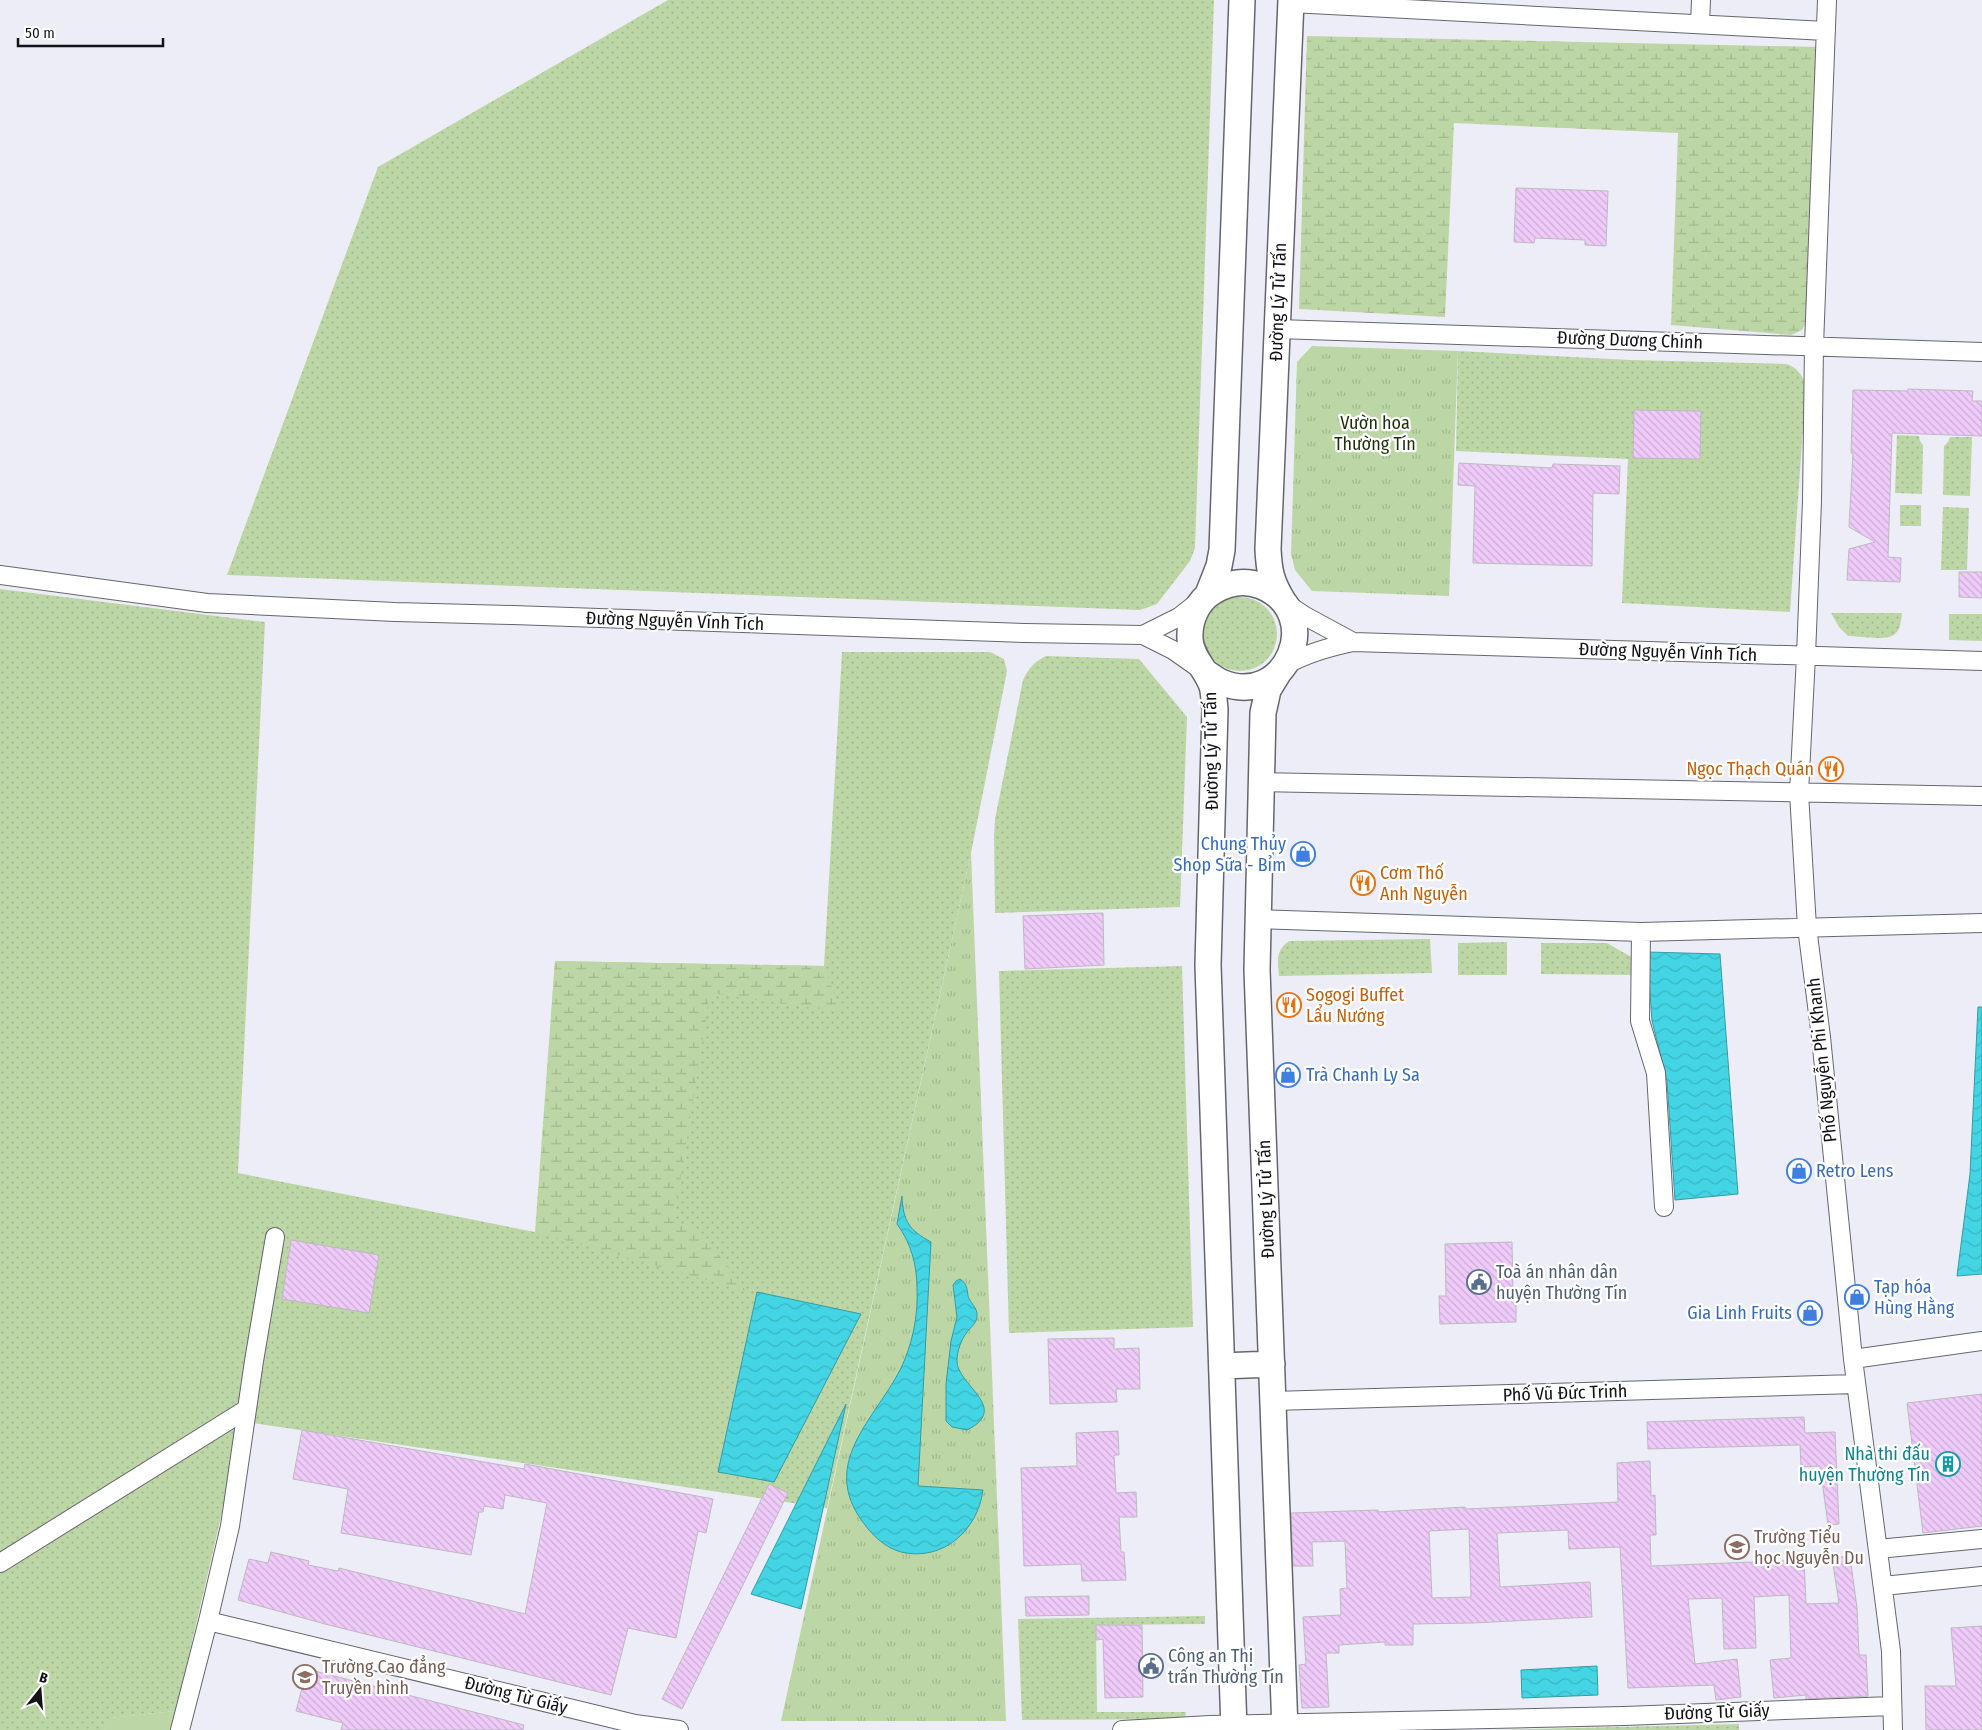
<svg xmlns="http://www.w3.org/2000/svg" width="1982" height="1730" font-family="'Fira Sans Condensed',sans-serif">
	<defs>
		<pattern id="grass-dots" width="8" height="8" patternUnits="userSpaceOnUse" patternTransform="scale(1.25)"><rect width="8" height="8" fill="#bcd7a5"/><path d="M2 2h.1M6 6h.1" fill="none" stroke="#a1b88d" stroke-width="1.8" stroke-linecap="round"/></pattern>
		<pattern id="wetland-marsh" width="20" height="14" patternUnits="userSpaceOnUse" patternTransform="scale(1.25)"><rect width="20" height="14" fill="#bcd7a5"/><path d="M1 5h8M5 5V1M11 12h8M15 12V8" fill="none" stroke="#a1b88d"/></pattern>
		<pattern id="park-tufts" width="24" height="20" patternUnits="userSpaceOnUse" patternTransform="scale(1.25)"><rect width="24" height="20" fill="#bcd7a5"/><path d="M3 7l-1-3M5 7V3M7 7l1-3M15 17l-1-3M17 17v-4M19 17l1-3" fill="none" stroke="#a1b88d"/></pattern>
		<pattern id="water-waves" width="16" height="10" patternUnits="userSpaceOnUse" patternTransform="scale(1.25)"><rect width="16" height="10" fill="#43d5e4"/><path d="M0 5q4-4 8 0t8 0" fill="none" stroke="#3ab6c3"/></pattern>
		<pattern id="building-back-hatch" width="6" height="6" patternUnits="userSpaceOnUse" patternTransform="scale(1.25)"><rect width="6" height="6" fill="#efcbf9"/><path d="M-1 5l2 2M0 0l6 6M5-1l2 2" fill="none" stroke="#ccadd5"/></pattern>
	</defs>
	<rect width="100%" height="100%" fill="#ededf7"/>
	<path fill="url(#grass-dots)" d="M668,0H1214L1195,548L1190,561L1157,604L1140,610L227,575L378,167Z
		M1458,351L1631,360L1786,364C1797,367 1802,375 1806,385L1790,612L1622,603L1628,459L1456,451Z
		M1897,435L1919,436L1920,441L1923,445L1922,494L1895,493Z
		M1950,437H1972L1970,496L1943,495L1944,446L1948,442Z
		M1900,505H1921V526H1900Z
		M1943,507L1969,508L1967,570H1941Z
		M0,589L265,622L238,1173L535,1232L555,961L824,966L842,652H990L1004,659L1007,671L971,853L827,1508L239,1421L220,1521L176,1711L109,1718L105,1730H0Z
		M1203 634a37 37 0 1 1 74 0a37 37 0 1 1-74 0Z
		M1831,613H1902C1901,620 1901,628 1896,633C1889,642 1859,636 1848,636L1839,627Z
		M1949,614H1982V641L1949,640Z
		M1046,656L1139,659L1187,717L1180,907L995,913L994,835L995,819L1023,680C1029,668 1034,662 1046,656Z
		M1430,939L1432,973L1279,976C1278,961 1275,951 1289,941Z
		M1507,942V975H1458V943Z
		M1541,943H1607L1633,958V975L1541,974Z
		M1182,966L1193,1327L1009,1333L999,971Z
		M1205,1616V1624L1096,1625L1097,1712H1186L1185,1719L1022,1720L1018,1619Z
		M1739,1724V1730H1494Z"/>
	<path fill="url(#wetland-marsh)" d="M1307,36L1820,47L1807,320L1802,330L1791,335L1671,325L1678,133L1454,123L1445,317L1299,309Z
		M555,961L824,966L840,1012L710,993L674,1220L702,1233L746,1291L536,1232Z"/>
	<path fill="url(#park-tufts)" d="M1312,346L1458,351L1449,596L1312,591L1295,570L1291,554L1297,362Z
		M971,853L1006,1721H781Z"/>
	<path fill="#bcd7a5" d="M176,1711L172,1730H105L108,1718Z"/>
	<path fill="url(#water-waves)" stroke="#359ba6" d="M1647,952L1720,954L1738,1194L1675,1200L1667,1081L1652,1021Z
		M1978,1007H1982V1274L1957,1276L1970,1174Z
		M902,1196C903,1221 909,1230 931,1242L918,1486L983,1490C978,1530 943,1562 901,1552C886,1548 873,1536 865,1525C814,1460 883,1414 905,1359C914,1336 918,1313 917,1288C917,1265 911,1243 897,1224Z
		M960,1279C967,1284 967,1288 968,1296C970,1303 978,1308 977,1316C977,1323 971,1327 967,1332C961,1340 957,1351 957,1361C957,1385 1011,1408 967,1430L952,1427L946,1421V1384L951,1341L957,1317L953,1285L956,1281Z
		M757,1292L861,1314L774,1482L718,1472Z
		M846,1404L801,1609L751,1594Z
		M1597,1666L1598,1695L1522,1698L1521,1670Z"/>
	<path fill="url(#building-back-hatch)" stroke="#bfb8c0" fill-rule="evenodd" d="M1516,188L1608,191L1606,246L1585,245V240L1535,238L1534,243L1514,242Z
		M1908,389L1973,391L1972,401H1982V436L1892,433L1888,557L1901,558L1900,582L1847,580L1849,549L1875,542L1849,527L1853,453H1851L1853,390L1908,391Z
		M1634,410L1701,411L1700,459L1633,458Z
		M1459,463L1552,468L1553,464L1620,466L1619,494L1593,493L1592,566L1473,563L1475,486L1458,485Z
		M1959,572H1982V598L1959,597Z
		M1103,913L1104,965L1025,969L1023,916Z
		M291,1240L379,1255L369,1313L282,1299Z
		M1512,1242L1513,1296H1516V1322L1440,1324L1439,1296H1446L1445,1244Z
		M1114,1338V1349L1139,1348L1140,1389H1116L1117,1402L1050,1404L1048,1339Z
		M1982,1394V1526L1923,1533L1907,1403Z
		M1804,1417L1805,1433L1835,1432L1839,1524L1828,1525L1820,1466L1801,1467L1800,1445L1648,1449L1647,1422Z
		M302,1430L524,1469L525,1464L713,1499L706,1533L698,1531L676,1638L628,1628L611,1695L325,1624L238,1600L249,1559L268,1563L271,1552L309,1561L308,1565L338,1571L339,1568L525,1614L547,1503L505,1495L503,1509L484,1506L483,1512H479L471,1555L341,1533L348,1489L293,1479Z
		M1118,1431L1119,1455H1114L1116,1493L1136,1492L1137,1517H1119L1121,1552H1124L1126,1580L1082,1581L1081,1564L1024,1566L1021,1468L1077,1466L1076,1433Z
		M1650,1461L1651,1496L1655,1495L1656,1535H1650L1651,1566L1804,1560L1806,1604L1839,1603L1832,1558L1850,1556L1857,1608L1859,1655H1866L1868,1696L1806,1699V1695L1774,1698L1770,1660L1791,1658L1789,1595L1754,1597L1756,1648L1724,1649L1722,1598L1688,1599L1695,1664L1737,1659L1741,1697L1716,1700L1714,1685L1628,1688L1620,1547L1569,1549L1568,1530L1497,1533L1500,1587L1590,1582L1592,1617L1473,1623L1413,1624V1645H1385V1642L1339,1645V1653H1326L1329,1707L1302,1708L1299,1665L1306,1664L1303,1617L1341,1615L1340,1589L1347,1588L1345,1541L1312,1542L1313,1566H1293L1291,1513L1378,1510V1512L1465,1507L1466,1509L1618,1502L1617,1463ZM1469,1529L1471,1597L1432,1598L1429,1531Z
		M769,1484L788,1493L682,1709L662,1699Z
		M1089,1596V1615L1026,1616L1025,1597Z
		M1096,1625H1142L1143,1697L1105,1698L1103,1639L1096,1640Z
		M1982,1626V1730H1926L1925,1686H1956L1951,1628Z
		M307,1669L524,1725L523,1730H341L343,1723L296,1711Z"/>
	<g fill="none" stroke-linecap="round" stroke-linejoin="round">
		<defs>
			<path id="street" d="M1827,0L1814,346L1812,501L1806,656L1799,793L1807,927L1821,1037L1853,1359L1891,1651L1893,1730
				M1291,3L1826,31
				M1700,24L1701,0
				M1277,329L1982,352
				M0,575L207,603L395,612L513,615L1025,633L1143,635L1173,650L1200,669
				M1284,602L1305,616L1353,642
				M1143,635L1179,617L1198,602
				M1286,665C1307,653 1329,647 1353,642L1982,661
				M1262,782L1982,796
				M1258,919L1641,932L1982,923
				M1641,932L1640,1021L1656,1073L1664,1207
				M1853,1359L1982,1341
				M1273,1401L1856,1384
				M1878,1549L1982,1539
				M0,1563L247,1409
				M1883,1586L1982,1576
				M208,1621L635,1724L679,1730
				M180,1730L208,1621L230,1526L254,1361L275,1237
				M1122,1730L1210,1725L1624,1716L1892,1706"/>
			<path id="secondary" d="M1208,594L1219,566L1222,550L1242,0
				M1283,601C1271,581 1269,571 1268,549L1291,0
				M1205,672C1210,675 1216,680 1221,682C1286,710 1327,613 1261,586C1246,580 1229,582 1214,591C1198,600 1189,619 1190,639C1191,657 1206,669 1212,686C1214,693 1214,702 1215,709L1208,965L1234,1730
				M1279,672L1268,690L1263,713L1257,970L1285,1730
				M1222,1366L1272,1364"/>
		</defs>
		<use href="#street" stroke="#66666e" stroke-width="20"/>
		<use href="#secondary" stroke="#66666e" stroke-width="28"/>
		<use href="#street" stroke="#fff" stroke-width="18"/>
		<use href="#secondary" stroke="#fff" stroke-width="25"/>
	</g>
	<defs>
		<symbol id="restaurant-ring" viewBox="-11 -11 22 22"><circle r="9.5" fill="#fff" stroke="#e8710a" stroke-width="1.5"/><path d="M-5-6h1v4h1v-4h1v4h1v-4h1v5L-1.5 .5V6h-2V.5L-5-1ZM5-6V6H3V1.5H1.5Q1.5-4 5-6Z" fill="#e8710a"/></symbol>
		<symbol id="shop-ring" viewBox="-11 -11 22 22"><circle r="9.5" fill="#fff" stroke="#3f7fe0" stroke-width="1.5"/><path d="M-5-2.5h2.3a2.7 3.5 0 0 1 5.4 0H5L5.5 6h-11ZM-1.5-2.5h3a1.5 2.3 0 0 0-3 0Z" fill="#3f7fe0"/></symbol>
		<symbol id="civic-ring" viewBox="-11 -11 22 22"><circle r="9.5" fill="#fff" stroke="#5c6f8a" stroke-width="1.5"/><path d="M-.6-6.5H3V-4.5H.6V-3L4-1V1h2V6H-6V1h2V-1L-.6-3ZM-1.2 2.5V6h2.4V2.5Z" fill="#5c6f8a"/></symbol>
		<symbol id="building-ring" viewBox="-11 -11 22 22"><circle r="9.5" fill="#fff" stroke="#0f9aa8" stroke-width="1.5"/><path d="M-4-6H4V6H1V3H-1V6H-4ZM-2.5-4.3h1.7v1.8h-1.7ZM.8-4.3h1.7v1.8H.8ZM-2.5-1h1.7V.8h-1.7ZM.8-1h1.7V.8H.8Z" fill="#0f9aa8"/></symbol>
		<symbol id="school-ring" viewBox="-11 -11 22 22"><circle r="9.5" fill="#fff" stroke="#8d6e63" stroke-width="1.5"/><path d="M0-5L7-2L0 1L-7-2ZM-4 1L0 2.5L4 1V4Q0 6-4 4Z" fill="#8d6e63"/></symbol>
		<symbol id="university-ring" viewBox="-11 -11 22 22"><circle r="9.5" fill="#fff" stroke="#8d6e63" stroke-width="1.5"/><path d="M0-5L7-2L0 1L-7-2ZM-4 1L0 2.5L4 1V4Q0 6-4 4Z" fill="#8d6e63"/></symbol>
	</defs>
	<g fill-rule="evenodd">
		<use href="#restaurant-ring" x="1817" y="755" width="28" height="28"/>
		<use href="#shop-ring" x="1289" y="840" width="28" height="28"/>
		<use href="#restaurant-ring" x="1349" y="869" width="28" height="28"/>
		<use href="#restaurant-ring" x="1275" y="991" width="28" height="28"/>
		<use href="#shop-ring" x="1274" y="1061" width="28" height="28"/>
		<use href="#shop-ring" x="1785" y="1157" width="28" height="28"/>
		<use href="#civic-ring" x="1465" y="1268" width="28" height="28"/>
		<use href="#shop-ring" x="1843" y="1283" width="28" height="28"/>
		<use href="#shop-ring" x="1796" y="1299" width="28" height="28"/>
		<use href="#building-ring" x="1934" y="1450" width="28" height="28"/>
		<use href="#school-ring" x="1723" y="1533" width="28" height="28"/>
		<use href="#civic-ring" x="1137" y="1652" width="28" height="28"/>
		<use href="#university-ring" x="291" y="1663" width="28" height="28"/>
	</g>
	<g text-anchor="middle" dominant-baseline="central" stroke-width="4.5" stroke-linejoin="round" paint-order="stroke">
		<g font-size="18" fill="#131317" stroke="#fff">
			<text transform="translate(1278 302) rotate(-88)">Đường Lý Tử Tấn</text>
			<text transform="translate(1630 340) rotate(2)">Đường Dương Chính</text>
			<text transform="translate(675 621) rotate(2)">Đường Nguyễn Vĩnh Tích</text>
			<text transform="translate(1668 652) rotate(2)">Đường Nguyễn Vĩnh Tích</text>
			<text transform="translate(1211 751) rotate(-91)">Đường Lý Tử Tấn</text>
			<text transform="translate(1822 1060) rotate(-96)">Phố Nguyễn Phi Khanh</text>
			<text transform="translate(1266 1199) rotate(-92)">Đường Lý Tử Tấn</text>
			<text transform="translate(1565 1393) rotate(-2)">Phố Vũ Đức Trinh</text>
			<text transform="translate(516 1695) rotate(14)">Đường Từ Giấy</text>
			<text transform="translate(1717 1712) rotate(-2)">Đường Từ Giấy</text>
		</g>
		<g font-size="18" fill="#1f300d" stroke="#fff">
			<text x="1375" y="423">Vườn hoa<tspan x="1375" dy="21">Thường Tín</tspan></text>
		</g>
		<g font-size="18" fill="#c56008" stroke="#fff" text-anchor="start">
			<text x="1814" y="769" text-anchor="end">Ngọc Thạch Quán</text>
			<text x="1380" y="873">Cơm Thố<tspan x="1380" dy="21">Anh Nguyễn</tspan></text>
			<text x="1306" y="995">Sogogi Buffet<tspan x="1306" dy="21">Lẩu Nướng</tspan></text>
		</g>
		<g font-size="18" fill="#366cbe" stroke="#fff" text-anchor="start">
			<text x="1286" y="844" text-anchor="end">Chung Thủy<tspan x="1286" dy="21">Shop Sữa - Bỉm</tspan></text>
			<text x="1306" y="1075">Trà Chanh Ly Sa</text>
			<text x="1816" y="1171">Retro Lens</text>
			<text x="1874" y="1287">Tạp hóa<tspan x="1874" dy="21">Hùng Hằng</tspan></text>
			<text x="1792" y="1313" text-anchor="end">Gia Linh Fruits</text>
		</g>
		<g font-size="18" fill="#4e5e75" stroke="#fff" text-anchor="start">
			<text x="1496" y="1272">Toà án nhân dân<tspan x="1496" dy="21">huyện Thường Tín</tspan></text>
			<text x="1168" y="1656">Công an Thị<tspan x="1168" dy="21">trấn Thường Tín</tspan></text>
		</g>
		<g font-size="18" fill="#0d838f" stroke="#fff" text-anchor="end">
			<text x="1930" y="1454">Nhà thi đấu<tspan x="1930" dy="21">huyện Thường Tín</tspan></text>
		</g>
		<g font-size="18" fill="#785e54" stroke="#fff" text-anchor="start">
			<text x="1754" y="1537">Trường Tiểu<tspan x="1754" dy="21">học Nguyễn Du</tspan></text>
			<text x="322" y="1667">Trường Cao đẳng<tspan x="322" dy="21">Truyền hình</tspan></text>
		</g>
	</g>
	<g transform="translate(40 1690) rotate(17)" stroke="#ffffff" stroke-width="4" paint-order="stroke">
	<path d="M0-4L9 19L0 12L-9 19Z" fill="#131317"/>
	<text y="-8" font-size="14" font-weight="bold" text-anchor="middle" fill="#131317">B</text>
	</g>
	<path d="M18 38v8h145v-8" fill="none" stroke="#131317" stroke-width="2.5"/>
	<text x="25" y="38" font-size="15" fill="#131317" stroke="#ffffff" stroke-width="4" paint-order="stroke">50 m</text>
</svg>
